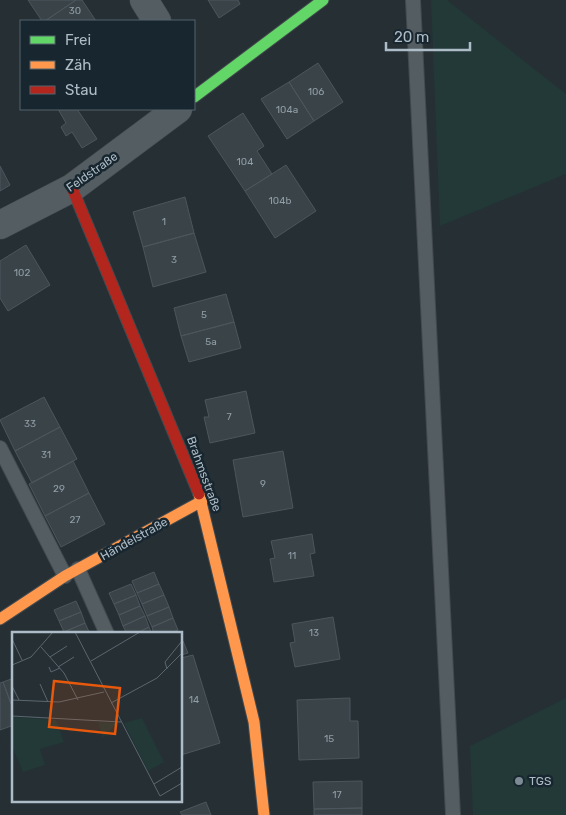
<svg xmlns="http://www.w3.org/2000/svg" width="566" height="815" font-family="Rubik,sans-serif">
	<rect width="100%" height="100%" fill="#252f34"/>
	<path fill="#223938" d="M431,0H447L566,94V174L440,226Z
		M566,698V815H473L470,746Z"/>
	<path fill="#3a4348" stroke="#4c565c" d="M28,0H76L45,21H42Z
		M76,0H82L96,21H45Z
		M208,0H238L240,4L219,18Z
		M318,63L343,102L314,121L289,82Z
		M289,82L314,121L287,139L261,99Z
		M58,109H77L97,139L82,148L72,132L66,136L61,127L66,123Z
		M243,113L264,146L257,151L272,174L245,191L208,136Z
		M286,165L316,211L275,238L245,191Z
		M0,166L10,185L0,191Z
		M185,197L194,233L143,247L133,212Z
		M194,233L206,272L153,287L143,247Z
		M26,245L50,285L8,311L0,298V261Z
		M226,294L234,322L181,336L174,308Z
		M234,322L241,348L189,362L181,336Z
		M246,391L255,433L210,443L204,417H209L205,400Z
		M44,397L60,427L15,451L0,420Z
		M60,427L77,459L32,483L15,451Z
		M283,451L293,508L243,517L233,460Z
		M73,461L89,493L45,516L29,484Z
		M89,493L105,524L61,547L45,516Z
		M312,534L315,553L310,554L314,576L274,582L270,559L275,558L271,541Z
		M154,572L159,584L137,593L132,581Z
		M131,584L136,595L114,604L109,593Z
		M159,584L164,595L142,604L137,593Z
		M136,595L140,606L119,615L114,604Z
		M164,595L169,607L147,616L142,604Z
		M76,601L81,612L59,621L54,610Z
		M140,606L145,616L123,626L119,615Z
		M169,607L173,618L152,627L147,616Z
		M81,612L85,623L64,632L59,621Z
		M145,616L149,627L135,634H127L123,626Z
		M333,617L340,659L295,667L290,643L295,642L292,624Z
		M173,618L178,630L169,634H154L152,627Z
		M85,623L90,634H65L64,632Z
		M149,627L152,634H135Z
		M183,641L188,653L181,655V642Z
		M193,655L220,743L181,755V658Z
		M14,678V712L3,682Z
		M3,682L14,712V725L0,730V683Z
		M350,698V721H358L359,758L299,760L297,700Z
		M362,781V808L314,809L313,782Z
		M206,802L211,815H182L180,812Z
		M362,808V815H314V809Z"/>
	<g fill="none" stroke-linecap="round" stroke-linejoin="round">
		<defs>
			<path id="lane" d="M413,0L453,815
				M0,448L65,576
				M78,569L107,634"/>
			<path id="street" d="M144,0L157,21
				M0,225L72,188L178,109"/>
			<path id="fast" d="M194,97L323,0"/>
			<path id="slow" d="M199,494L254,722L264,815
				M0,619L65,576L202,501"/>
			<path id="jam" d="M72,188L199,494"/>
		</defs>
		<use href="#lane" stroke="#434a4e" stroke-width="16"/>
		<use href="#street" stroke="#434a4e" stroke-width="29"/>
		<use href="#fast" stroke="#434a4e" stroke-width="13"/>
		<use href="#slow" stroke="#434a4e" stroke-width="13"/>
		<use href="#jam" stroke="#434a4e" stroke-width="13"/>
		<use href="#lane" stroke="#545d62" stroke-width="14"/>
		<use href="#street" stroke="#545d62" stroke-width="28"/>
		<use href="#fast" stroke="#63d668" stroke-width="11"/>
		<use href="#slow" stroke="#ff974d" stroke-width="11"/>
		<use href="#jam" stroke="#b3261e" stroke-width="11"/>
	</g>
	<circle fill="#7d8b94" stroke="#18262f" stroke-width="2" cx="519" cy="781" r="5"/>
	<g text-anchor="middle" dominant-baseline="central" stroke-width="5" stroke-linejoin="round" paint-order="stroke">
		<g font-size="10" fill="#909ea7">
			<text x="75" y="11">30</text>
			<text x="316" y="92">106</text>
			<text x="287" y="110">104a</text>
			<text x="245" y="162">104</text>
			<text x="280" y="201">104b</text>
			<text x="164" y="222">1</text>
			<text x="174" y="260">3</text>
			<text x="22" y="273">102</text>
			<text x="204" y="315">5</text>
			<text x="211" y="342">5a</text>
			<text x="229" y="417">7</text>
			<text x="30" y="424">33</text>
			<text x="46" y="455">31</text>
			<text x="263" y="484">9</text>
			<text x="59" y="489">29</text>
			<text x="75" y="520">27</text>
			<text x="292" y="556">11</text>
			<text x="314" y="633">13</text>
			<text x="194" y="700">14</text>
			<text x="329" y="739">15</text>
			<text x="337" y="795">17</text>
		</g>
		<g font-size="12" fill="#adbcc7" stroke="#18262f">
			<text transform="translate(92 172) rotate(-35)">Feldstraße</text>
			<text transform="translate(204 474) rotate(70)">Brahmsstraße</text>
			<text transform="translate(134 539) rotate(-29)">Händelstraße</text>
		</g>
		<g font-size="12" fill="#adbcc7" stroke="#18262f" text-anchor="start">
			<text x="529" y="781">TGS</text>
		</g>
	</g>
	<g transform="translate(12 632)">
		<rect width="170" height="170" fill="#252f34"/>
		<path d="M0,85L44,88L52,110L28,117L33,133L11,140L0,114ZM130,86L152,130L136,139L112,91ZM86,90L104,91V92L91,106Z" fill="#223938"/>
		<path fill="none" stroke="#5b676f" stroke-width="1" d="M63,0L148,164L170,151M0,7L10,28M29,15L52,41L66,68M38,25L55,14M79,29L128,0M0,33L19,25L41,0M37,35L39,40L48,36M46,35L62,25M155,37L153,30L170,9M28,52L36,70M0,54L7,68M0,68L47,70L92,60M99,71L145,46L170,21M0,84L109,90M142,152L170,135"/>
		<path fill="#e8590c" fill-opacity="0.15" stroke="#e8590c" stroke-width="2.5" d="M42,49L108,56L103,102L37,95Z"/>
		<rect width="170" height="170" fill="none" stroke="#adbcc7" stroke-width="2.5"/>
	</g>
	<rect x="20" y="20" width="175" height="90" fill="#18262f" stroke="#54626c"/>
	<rect x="30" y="36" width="25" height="8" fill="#63d668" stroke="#54626c"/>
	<text x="65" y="45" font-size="15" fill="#adbcc7">Frei</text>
	<rect x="30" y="61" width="25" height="8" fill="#ff974d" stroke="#54626c"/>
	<text x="65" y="70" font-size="15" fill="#adbcc7">Zäh</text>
	<rect x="30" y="86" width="25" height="8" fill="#b3261e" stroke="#54626c"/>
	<text x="65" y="95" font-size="15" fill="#adbcc7">Stau</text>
	<path d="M386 42v8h84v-8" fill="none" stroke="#adbcc7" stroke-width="2.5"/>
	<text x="394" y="42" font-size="15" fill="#adbcc7" stroke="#18262f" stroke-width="4" paint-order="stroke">20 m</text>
</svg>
